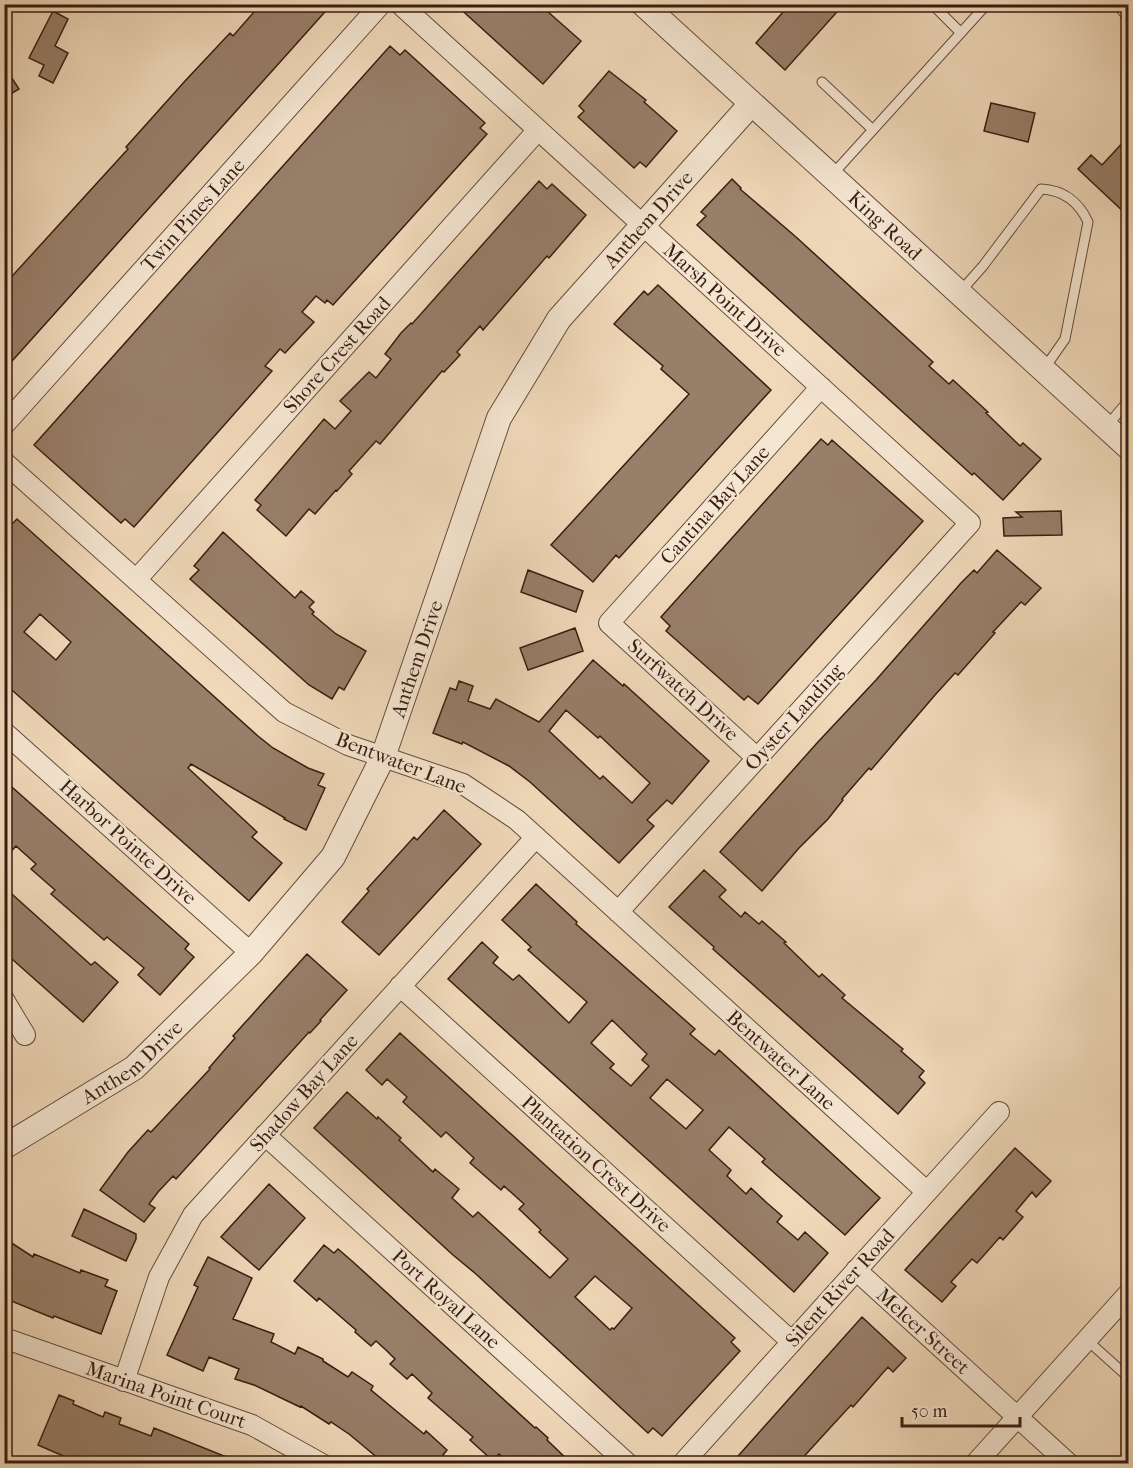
<svg xmlns="http://www.w3.org/2000/svg" width="1133" height="1468" font-family="'IM FELL French Canon',serif">
	<rect width="100%" height="100%" fill="#f0d9ba"/>
	<filter id="stains"><feTurbulence type="fractalNoise" baseFrequency=".00333" numOctaves="4"/><feColorMatrix values="0 0 0 0 .2 0 0 0 0 .09 0 0 0 0 .02 0 0 0 .5 -.17"/></filter>
	<radialGradient id="worn" r=".72"><stop offset=".6" stop-color="#630" stop-opacity="0"/><stop offset="1" stop-color="#630" stop-opacity=".3"/></radialGradient>
	<path fill="#987f69" stroke="#381d11" stroke-width="1.5" fill-rule="evenodd" d="M261,4H332L4,370V285L128,149L126,147L185,81L230,33L233,36Z
		M455,4H539L581,41L543,84Z
		M790,4H844L785,70L756,43Z
		M53,11L68,19L55,46L68,53L53,83L39,76L44,65L29,58Z
		M390,46L400,55L405,50L485,123L480,128L487,134L333,305L327,300L325,303L316,296L302,312L314,322L285,353L280,349L265,366L272,371L134,527L125,519L121,523L34,445Z
		M4,66L19,89L4,98Z
		M609,71L646,100L644,102L677,131L646,167L640,162L634,168L578,117L584,111L579,106Z
		M991,103L1035,113L1028,142L984,131Z
		M1128,137V216L1078,169L1091,155L1102,165Z
		M732,179L741,188L740,189L796,237L933,362L929,366L949,384L953,380L988,412L986,413L1020,446L1023,443L1041,459L1003,500L974,473L972,475L949,454L697,225L706,216L701,212Z
		M539,181L547,189L552,184L586,215L549,258L547,256L483,330L480,326L457,352L460,355L444,372L442,371L380,444L376,441L349,471L352,474L337,491L336,490L315,514L309,509L286,536L257,510L261,505L255,500L324,419L335,429L351,411L340,401L369,372L376,378L391,359L385,354L401,333L411,323L412,324Z
		M658,285L771,390L619,558L616,555L593,582L551,545L689,394L661,369L663,366L614,324L644,291L648,295Z
		M821,439L828,445L832,440L923,521L758,704L748,696L744,700L666,631L670,626L661,617Z
		M1061,511L1062,535L1004,536L1003,518L1022,517L1016,512Z
		M17,519L258,736L273,748L308,768L324,774L318,785L325,788L306,830L284,819L285,818L191,764L188,768L257,832L252,837L282,863L249,901L4,683V521L10,526ZM40,614L71,642L56,660L24,632Z
		M223,532L295,598L301,591L314,602L309,607L314,612L312,614L336,634L366,651L344,690L339,687L332,699L309,685L190,579L199,570L194,566Z
		M997,550L1041,588L1025,605L1021,602L993,632L995,633L958,675L955,673L935,695L871,770L869,768L842,799L843,800L828,819L799,848L762,891L720,852L817,743L876,680L961,583L974,570L977,573Z
		M528,570L583,591L576,612L521,592Z
		M575,628L583,651L528,670L520,648Z
		M593,660L623,686L624,684L709,761L672,804L667,800L647,820L654,826L619,863L530,782L509,766L463,742L462,744L433,733L450,688L456,690L459,681L473,686L468,701L490,709L496,699L539,722ZM566,710L598,738L600,736L650,783L632,803L603,776L600,779L549,731Z
		M4,780L189,944L185,949L194,957L160,995L138,975L144,968L107,937L104,940L51,894L55,890L31,869L36,864L16,846L4,859Z
		M444,810L481,844L379,955L342,922L369,891L367,889L414,837L417,840Z
		M704,870L726,890L719,897L741,917L745,912L759,924L762,921L786,942L784,943L819,977L822,974L845,995L842,998L903,1049L901,1051L924,1071L919,1077L925,1083L898,1114L713,949L714,947L669,907Z
		M536,884L577,922L576,924L695,1029L690,1034L715,1055L719,1050L880,1198L845,1235L762,1162L765,1159L729,1127L709,1150L731,1170L727,1176L746,1194L751,1188L767,1203L782,1216L777,1222L798,1240L805,1232L828,1253L794,1292L448,979L482,942L498,957L493,963L513,980L519,975L569,1023L587,1002L528,950L531,947L502,920ZM612,1020L647,1054L642,1060L649,1066L631,1086L610,1068L614,1064L591,1043ZM667,1079L703,1110L686,1129L650,1098Z
		M4,887L91,965L95,962L118,982L83,1022L4,952Z
		M307,954L347,990L320,1020L321,1021L310,1033L309,1032L176,1179L173,1176L158,1192L149,1204L155,1208L144,1222L100,1190L128,1152L148,1130L151,1132L210,1069L209,1068L235,1038L233,1036Z
		M400,1033L735,1338L731,1342L740,1351L662,1436L653,1428L648,1433L476,1274L453,1255L314,1128L347,1092L377,1119L378,1117L401,1138L399,1140L433,1172L435,1169L459,1189L452,1198L473,1217L478,1212L550,1278L568,1259L539,1232L541,1230L519,1209L524,1204L504,1186L501,1190L477,1169L470,1163L474,1158L446,1132L441,1137L426,1123L403,1102L407,1097L387,1079L382,1085L366,1070ZM595,1276L632,1308L614,1329L612,1328L610,1330L575,1297Z
		M1015,1148L1051,1181L1036,1197L1032,1192L1016,1211L1023,1217L1003,1240L1000,1237L977,1263L972,1259L951,1282L956,1286L942,1302L905,1270Z
		M269,1184L305,1218L259,1270L221,1237Z
		M84,1209L136,1234V1239L126,1261L72,1236Z
		M4,1238L33,1257L34,1254L80,1273L81,1270L108,1280L105,1286L117,1291L101,1334L54,1316L53,1318L4,1298Z
		M324,1245L334,1253L338,1249L352,1261L535,1428L536,1427L548,1438L547,1440L572,1464H510L499,1454L493,1461L470,1440L473,1437L428,1398L432,1393L412,1374L407,1379L390,1364L395,1359L386,1350L376,1341L371,1346L355,1332L356,1330L319,1298L317,1301L294,1281Z
		M208,1257L252,1278L233,1319L274,1334L271,1342L295,1354L298,1347L323,1359V1361L348,1377L352,1372L373,1386L371,1390L424,1434L426,1431L447,1450L443,1455L452,1464H385L349,1434L331,1422L329,1424L301,1406L300,1407L254,1385L235,1379L239,1369L209,1357L203,1371L167,1355L198,1287L194,1285Z
		M862,1317L906,1358L893,1372L888,1367L853,1407L851,1405L797,1464H731Z
		M59,1395L74,1401L73,1404L103,1417L105,1412L121,1418L119,1424L151,1436L154,1428L244,1464H96L77,1456L75,1461L38,1445Z"/>
	<g fill="none" stroke-linecap="round" stroke-linejoin="round">
		<defs>
			<path id="service" d="M932,4L961,33
				M1117,4L1128,18
				M822,82L873,130
				M832,175L987,4
				M960,292L983,266L1041,189C1063,190 1079,202 1088,222L1065,339L1044,369
				M1107,426L1128,401
				M1087,1340L1128,1377"/>
			<path id="minor" d="M400,4L970,523L618,912
				M4,425L381,4
				M4,462L284,712L348,745L463,784L517,820L927,1192
				M136,580L538,130
				M4,732L251,953
				M757,758L609,623L821,387
				M400,986L792,1342
				M4,1000L25,1035
				M265,1135L628,1464
				M856,1270L1069,1464
				M4,1338L252,1425L322,1464
				M124,1381L159,1277L193,1215L536,837
				M682,1464L999,1112
				M975,1464L1128,1294"/>
			<g id="tertiary">
				<path id="s1" d="M643,4L1128,447"/>
				<path id="s2" d="M4,1147L134,1068L251,953L333,857L383,757L499,418L559,319L751,104"/>
			</g>
		</defs>
		<use href="#service" stroke="#664c3b" stroke-width="11"/>
		<use href="#minor" stroke="#664c3b" stroke-width="22"/>
		<use href="#tertiary" stroke="#664c3b" stroke-width="26"/>
		<use href="#service" stroke="#f5e6d2" stroke-width="9"/>
		<use href="#minor" stroke="#f5e6d2" stroke-width="20"/>
		<use href="#tertiary" stroke="#f5e6d2" stroke-width="24"/>
	</g>
	<g text-anchor="middle" dominant-baseline="central" stroke-width="5" stroke-linejoin="round" paint-order="stroke">
		<g font-size="20" fill="#381d11" stroke="#f5e6d2">
			<text transform="translate(193 215) rotate(-48)">Twin Pines Lane</text>
			<text stroke="none"><textPath href="#s2" startOffset="1162">Anthem Drive</textPath></text>
			<text stroke="none"><textPath href="#s1" startOffset="328">King Road</textPath></text>
			<text transform="translate(725 300) rotate(42)">Marsh Point Drive</text>
			<text transform="translate(337 355) rotate(-48)">Shore Crest Road</text>
			<text transform="translate(715 505) rotate(-48)">Cantina Bay Lane</text>
			<text stroke="none"><textPath href="#s2" startOffset="658">Anthem Drive</textPath></text>
			<text transform="translate(683 690) rotate(42)">Surfwatch Drive</text>
			<text transform="translate(794 717) rotate(-48)">Oyster Landing</text>
			<text transform="translate(401 763) rotate(21)">Bentwater Lane</text>
			<text transform="translate(128 842) rotate(42)">Harbor Pointe Drive</text>
			<text stroke="none"><textPath href="#s2" startOffset="154">Anthem Drive</textPath></text>
			<text transform="translate(781 1060) rotate(42)">Bentwater Lane</text>
			<text transform="translate(304 1093) rotate(-48)">Shadow Bay Lane</text>
			<text transform="translate(596 1164) rotate(42)">Plantation Crest Drive</text>
			<text transform="translate(840 1288) rotate(-48)">Silent River Road</text>
			<text transform="translate(446 1299) rotate(42)">Port Royal Lane</text>
			<text transform="translate(923 1331) rotate(42)">Melcer Street</text>
			<text transform="translate(166 1395) rotate(19)">Marina Point Court</text>
		</g>
	</g>
	<rect width="1133" height="1468" fill="none" stroke="#f0d9ba" stroke-width="24"/>
	<rect x="6" y="6" width="1121" height="1456" fill="none" stroke="#381d11" stroke-width="3"/>
	<rect x="12" y="12" width="1109" height="1444" fill="none" stroke="#381d11" stroke-width="1.5"/>
	<path d="M902 1417v9h118v-9" fill="none" stroke="#381d11" stroke-width="3"/>
	<text x="911" y="1417" font-size="18" fill="#381d11" stroke="#f5e6d2" stroke-width="4.5" paint-order="stroke">50 m</text>
	<rect width="100%" height="100%" filter="url(#stains)"/>
	<rect width="100%" height="100%" fill="url(#worn)"/>
</svg>
